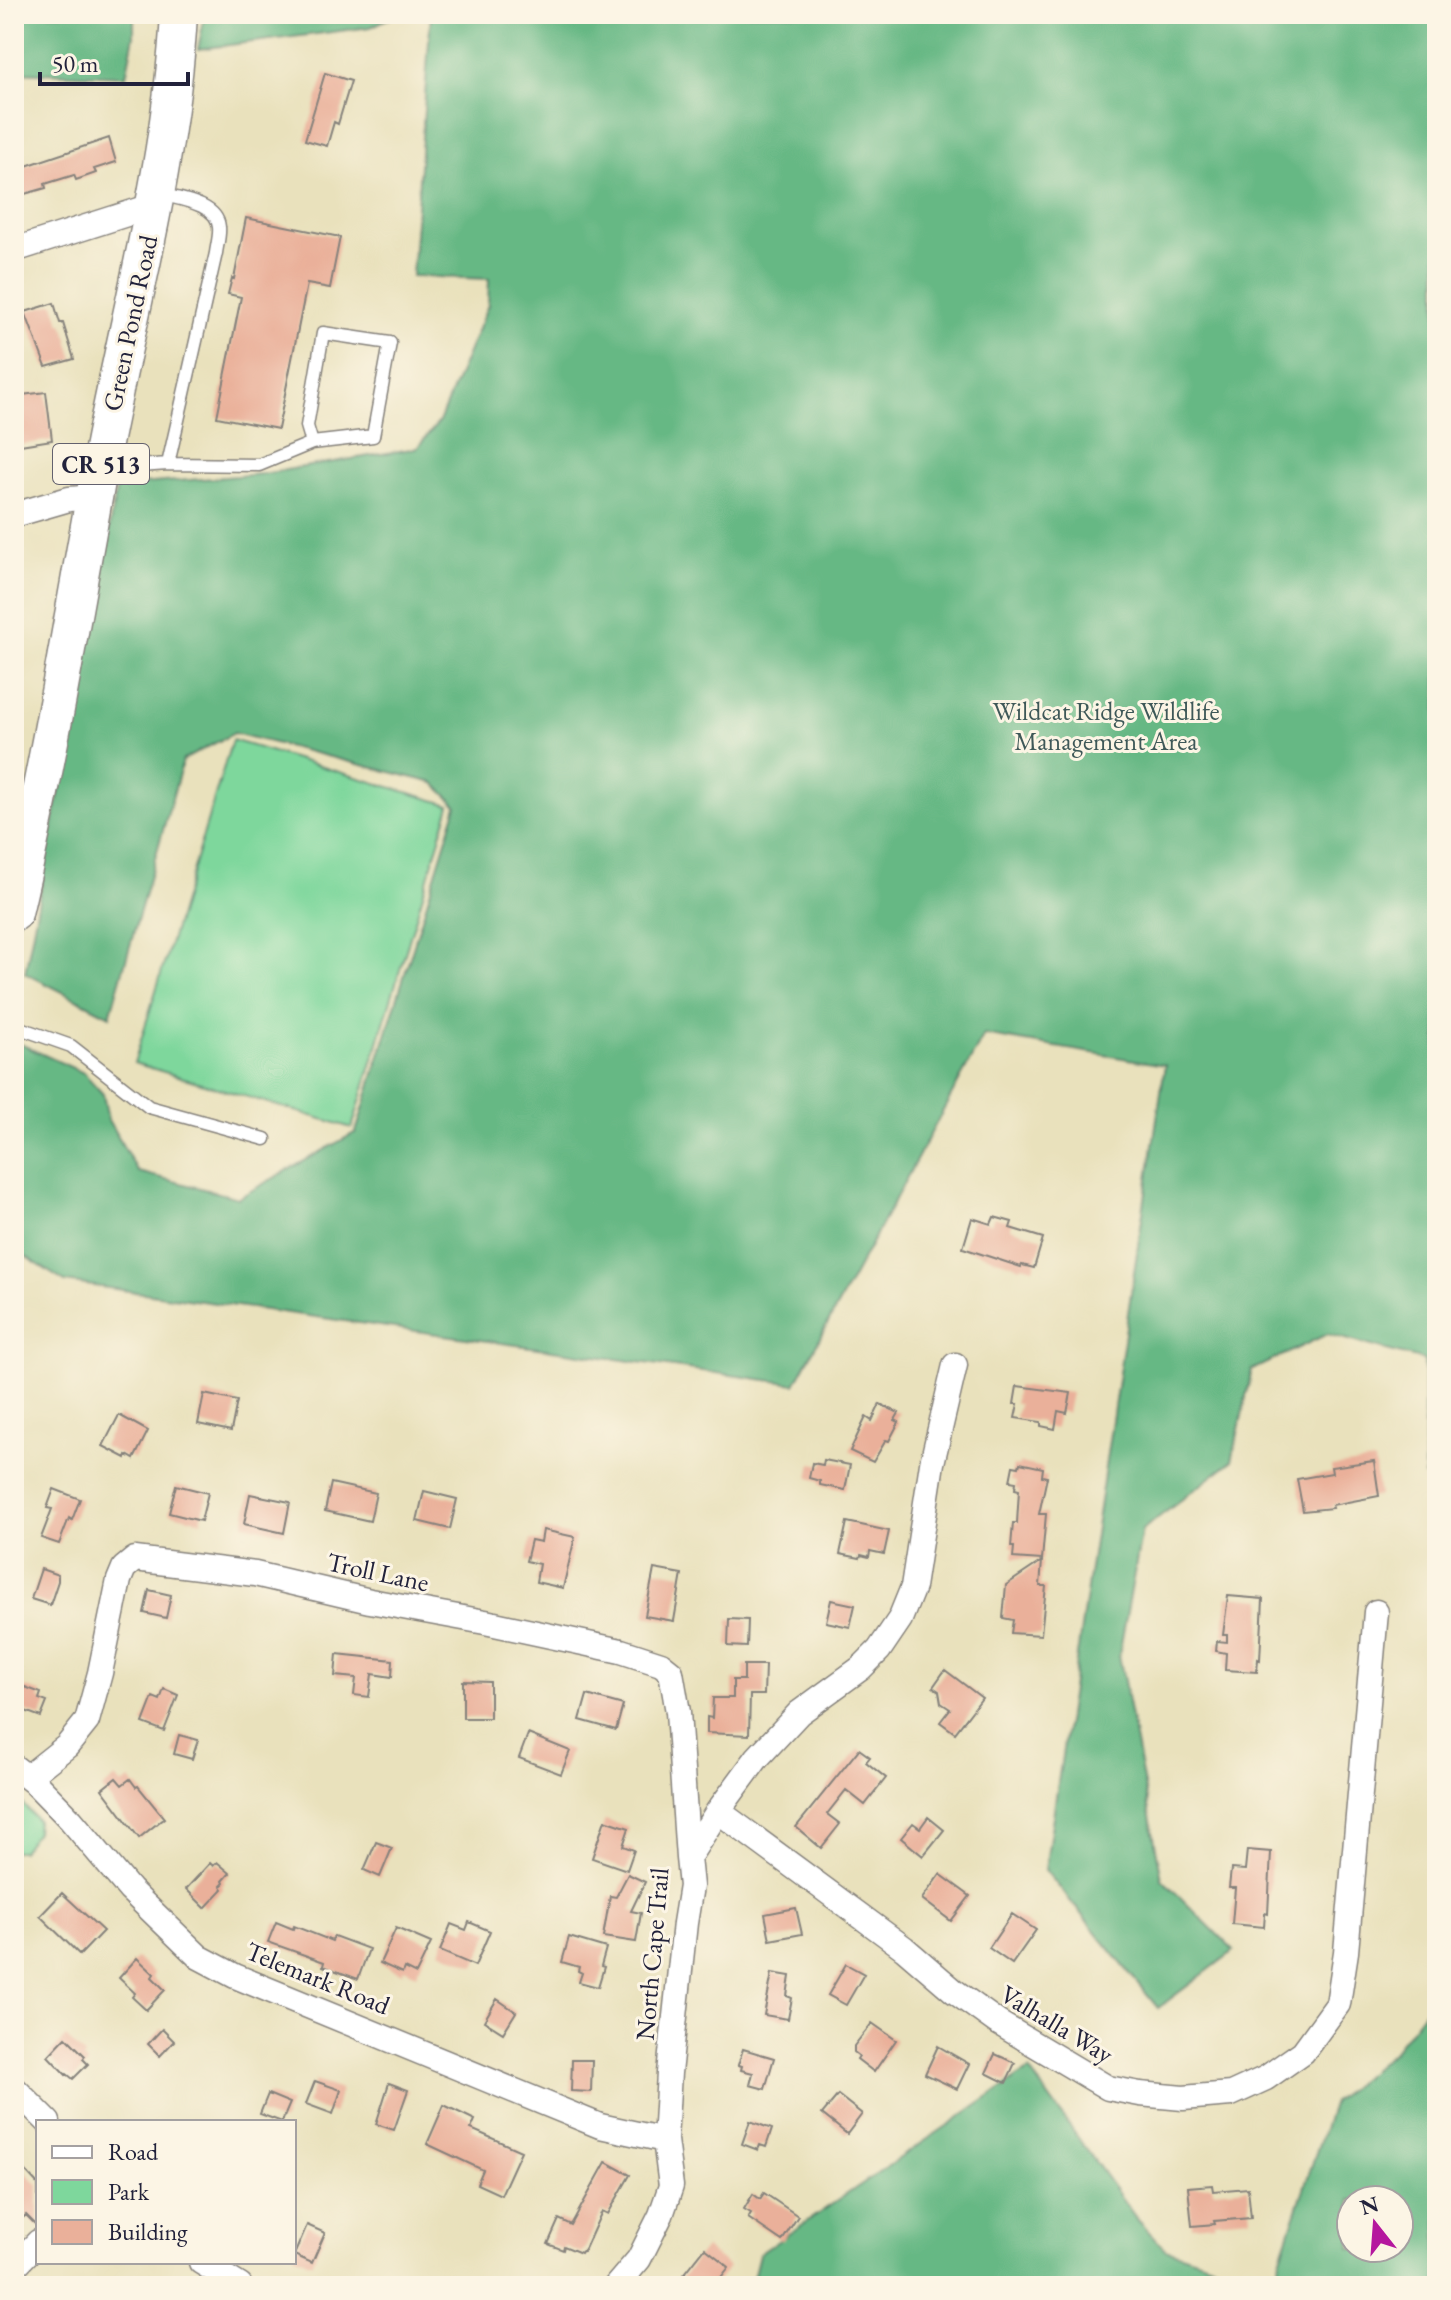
<svg xmlns="http://www.w3.org/2000/svg" width="1451" height="2300" font-family="'EB Garamond',serif">
	<rect width="100%" height="100%" fill="#fcf5e5"/>
	<filter id="ink" filterUnits="userSpaceOnUse"><feTurbulence type="fractalNoise" baseFrequency=".0125" numOctaves="2"/><feDisplacementMap in="SourceGraphic" scale="16" xChannelSelector="R" yChannelSelector="G"/><feConvolveMatrix kernelMatrix="1 2 1 2 8 2 1 2 1" color-interpolation-filters="sRGB"/></filter>
	<filter id="wash" filterUnits="userSpaceOnUse"><feTurbulence type="fractalNoise" baseFrequency=".006" numOctaves="4" result="noise"/><feDisplacementMap in="SourceGraphic" scale="32" xChannelSelector="R" yChannelSelector="G"/><feGaussianBlur stdDeviation="1.8" result="paint"/><feColorMatrix in="noise" values="0 0 0 0 0 0 0 0 0 0 0 0 0 0 0 0 0 1.4 0 .05"/><feComposite in="paint" operator="in"/></filter>
	<g filter="url(#wash)">
		<rect width="100%" height="100%" fill="#e9e1bc"/>
		<path fill="#7ed79c" stroke="#507c6c" stroke-width="2" d="M232,740L450,805L352,1128L134,1063Z
			M14,1795L37,1820L36,1832L22,1851H14Z"/>
		<path fill="#66b884" stroke="#446d60" stroke-width="2" fill-rule="evenodd" d="M14,14H134V36L126,76L14,72Z
			M205,14H397L371,27L198,49Z
			M431,14H1437V1476H1424V1360L1327,1334L1252,1370L1232,1461L1142,1530L1119,1655L1162,1879L1234,1951L1158,2008L1045,1870L1165,1065L984,1035L795,1384L65,1282L14,1249V1041L84,1073L103,1094L108,1120L138,1172L238,1198L356,1132L457,805L434,783L234,733L183,760L110,1016L25,973L117,486L262,474L417,448L439,422L488,305L489,279L412,276Z
			M1437,1995V2286H751L759,2254L1029,2070L1136,2218L1165,2249L1272,2284L1333,2102L1393,2052ZM1351,2200H1399V2248H1351Z"/>
		<g id="blocks">
			<path fill="#eab09a" d="M325,73L351,81L338,124L334,122L327,146L305,140Z
				M109,138L116,162L94,169L96,173L76,180L74,175L45,184L46,188L14,197V170Z
				M246,218L340,237L330,288L307,284L278,429L217,417L241,297L228,294L232,278L234,279Z
				M54,303L60,323H63L74,359L46,367L25,312Z
				M46,392L52,440L14,446V396Z
				M994,1217L1012,1222L1010,1228L1043,1238L1034,1268L1022,1265L1021,1267L963,1248L972,1218L991,1224Z
				M1017,1386L1071,1393L1067,1413L1058,1411L1055,1429L1041,1426V1422L1015,1418L1018,1404H1014Z
				M204,1394L237,1401L231,1431L198,1424Z
				M880,1404L899,1413L895,1420L899,1422L889,1441L886,1440L873,1462L850,1451L866,1417L872,1421Z
				M119,1415L148,1431L134,1459L127,1455L126,1458L103,1446Z
				M824,1460L850,1465L845,1490L820,1485V1481L809,1478L812,1463L823,1465Z
				M1374,1461L1379,1496L1332,1505L1333,1508L1303,1511L1297,1479L1332,1473L1331,1467Z
				M1020,1463L1043,1468L1042,1476L1047,1477L1039,1514H1046L1042,1560L1013,1558L1014,1547H1011L1013,1523H1017L1019,1490L1015,1489L1016,1482L1010,1481L1013,1466L1019,1467Z
				M331,1483L376,1493L370,1521L325,1511Z
				M176,1485L208,1493L201,1521L169,1513Z
				M54,1489L80,1499L72,1520L69,1518L59,1544L41,1538L52,1509L47,1508Z
				M424,1491L457,1499L450,1529L417,1521Z
				M250,1494L290,1502L284,1533L244,1524Z
				M847,1522L889,1531L884,1554L870,1551L869,1557L861,1555L860,1558L840,1554Z
				M543,1530L575,1537L563,1588L536,1582L539,1564L526,1561L531,1540L541,1542Z
				M1042,1561L1040,1586H1046L1041,1635L1011,1633L1013,1620L1003,1618L1006,1585Z
				M41,1569L58,1575V1581L50,1605L31,1599Z
				M654,1569L682,1574L674,1621L645,1616Z
				M149,1590L171,1595L166,1618L144,1613Z
				M1228,1596L1263,1599L1260,1660L1258,1659L1257,1672L1225,1670L1226,1653L1216,1651L1217,1641L1227,1642V1635H1223Z
				M831,1600L855,1605L850,1627L826,1622Z
				M729,1619L748,1620L747,1647L728,1646Z
				M337,1654L393,1660L392,1677L372,1674L369,1697L354,1695L356,1678L335,1676Z
				M744,1665H765L764,1695H750L749,1735L707,1733V1717L712,1718L713,1698H733V1680H744Z
				M945,1670L982,1698L955,1733L940,1722L950,1709L941,1703L939,1691L933,1687Z
				M463,1681L490,1682V1718H463Z
				M25,1687L41,1693L39,1699L47,1702L41,1717L17,1708Z
				M164,1689L178,1695L164,1731L143,1723L153,1697L160,1700Z
				M587,1695L623,1705L616,1730L580,1720Z
				M528,1734L570,1751L561,1774L519,1758Z
				M179,1735L198,1740L192,1759L174,1754Z
				M859,1749L870,1757L866,1762L886,1778L865,1805L846,1790L827,1814L840,1824L821,1848L796,1827Z
				M116,1778L122,1785L130,1779L136,1787L138,1786L164,1818L139,1838L102,1789Z
				M928,1817L944,1830L923,1856L901,1838L913,1823L920,1828Z
				M605,1820L629,1828L623,1846L634,1850L627,1870L592,1858Z
				M376,1842L392,1848L380,1877L364,1870Z
				M1247,1850L1271,1852L1268,1914L1265,1913L1264,1927L1232,1924L1235,1888H1229L1231,1869L1245,1870Z
				M217,1862L230,1873L223,1881L224,1883L221,1886L223,1889L205,1908L186,1889L210,1863L213,1866Z
				M628,1874L645,1882L631,1911L641,1913L636,1942L603,1937L610,1896L616,1897Z
				M940,1874L970,1896L951,1921L922,1899Z
				M62,1893L103,1931L80,1955L40,1916Z
				M796,1908L802,1934L770,1940L765,1914Z
				M1012,1914L1036,1930L1012,1964L989,1948Z
				M276,1922L293,1929L294,1926L332,1941L334,1936L369,1949L358,1979L323,1966L324,1962L268,1942Z
				M469,1922L490,1931L475,1966L440,1951L451,1924L466,1930Z
				M396,1928L431,1943L416,1974L404,1968L402,1973L380,1963Z
				M569,1937L606,1948L601,1966L604,1967L598,1987L579,1982L582,1973L578,1971L579,1967L562,1962Z
				M137,1958L154,1974L152,1977L165,1990L146,2010L132,1997L135,1993L119,1978Z
				M846,1964L864,1974L846,2005L828,1995Z
				M772,1973L790,1976L787,1996L792,1998L788,2019L764,2015Z
				M497,1999L516,2012L503,2033L484,2021Z
				M872,2023L896,2040L874,2072L857,2059L859,2056L854,2052V2046Z
				M162,2029L174,2041L160,2056L148,2044Z
				M66,2037L85,2056L83,2059L88,2064L73,2079L67,2074L66,2075L48,2056Z
				M938,2046L969,2064L957,2089L925,2074Z
				M743,2049L774,2058L765,2089L750,2085L753,2073L741,2070L742,2066L738,2065Z
				M995,2054L1015,2063L1006,2083L986,2073Z
				M572,2060H592L591,2092L571,2091Z
				M315,2081L341,2090L333,2114L306,2104Z
				M389,2083L408,2090L394,2130L376,2124Z
				M268,2094L290,2103L282,2122L260,2114Z
				M838,2095L862,2114L847,2134L822,2114Z
				M444,2105L475,2120L471,2129L521,2151L501,2195L477,2184L483,2170L427,2144Z
				M750,2121L772,2129L766,2147L760,2145L758,2150L742,2144Z
				M14,2159L38,2185V2227L26,2215L14,2226Z
				M606,2162L630,2175L608,2214L602,2211L584,2251L583,2250L581,2253L564,2246L563,2250L548,2244L559,2219L571,2225Z
				M1212,2185L1213,2191L1248,2188L1251,2218L1214,2221L1215,2224L1192,2226L1188,2187Z
				M764,2193L798,2216L782,2241L748,2218L751,2213L744,2209L753,2194L760,2199Z
				M307,2225L325,2233L312,2263L294,2255Z
				M705,2248L729,2267L714,2286H675Z"/>
		</g>
	</g>
	<g filter="url(#ink)">
		<use href="#blocks" fill-opacity="0" stroke="#86827c" stroke-width="2"/>
		<g fill="none" stroke-linecap="round" stroke-linejoin="round">
			<defs>
				<path id="service" d="M168,464L259,465L312,443L373,436L390,343L323,333L307,426L312,443
					M102,466L125,467L168,464L216,253C217,245 220,235 219,227C217,203 178,199 160,194
					M14,1026L71,1046L149,1107L265,1139"/>
				<path id="minor" d="M14,250L155,205
					M14,515L69,499L96,497
					M14,1767L35,1783L71,1820L130,1890L199,1957L235,1976L600,2126L665,2140
					M28,1777L67,1746L87,1721L100,1673L119,1580L124,1568L135,1559L255,1574L370,1601L485,1622L621,1651L661,1664L671,1672L678,1712L688,1858
					M718,1811L904,1948L954,1991L997,2022L1108,2088L1140,2094L1183,2098L1231,2094L1266,2078L1303,2052L1338,2004L1346,1952L1376,1612
					M14,2088L48,2122
					M201,2262L240,2286
					M14,2267L38,2242
					M616,2286L639,2259L661,2215L671,2186L665,2140L669,2073L685,1923L691,1886L688,1858L718,1811L757,1758L799,1713L861,1668L879,1650L900,1619L913,1587L932,1463L955,1365"/>
				<path id="primary" d="M14,913C50,759 74,604 103,449C131,304 171,162 179,14"/>
			</defs>
			<use href="#service" stroke="#86827c" stroke-width="15"/>
			<use href="#minor" stroke="#86827c" stroke-width="27"/>
			<use href="#primary" stroke="#86827c" stroke-width="39"/>
			<use href="#service" stroke="#fff" stroke-width="12"/>
			<use href="#minor" stroke="#fff" stroke-width="24"/>
			<use href="#primary" stroke="#fff" stroke-width="36"/>
		</g>
	</g>
	<g text-anchor="middle" dominant-baseline="central" stroke-width="6" stroke-linejoin="round" paint-order="stroke">
		<rect fill="#fcf5e5" stroke="#63616e" stroke-width="2" x="53" y="444" width="96" height="40" rx="6"/>
		<g font-size="24" font-weight="bold" fill="#22223b">
			<text x="101" y="464">CR 513</text>
		</g>
		<g font-size="26" fill="#22223b" stroke="#fcf5e5">
			<text transform="translate(130 323) rotate(-78)">Green Pond Road</text>
			<text transform="translate(378 1572) rotate(12)">Troll Lane</text>
			<text transform="translate(652 1954) rotate(-85)">North Cape Trail</text>
			<text transform="translate(318 1978) rotate(22)">Telemark Road</text>
			<text transform="translate(1057 2024) rotate(31)">Valhalla Way</text>
		</g>
		<g font-size="26" fill="#3e5858" stroke="#fcf5e5">
			<text x="1106" y="711">Wildcat Ridge Wildlife<tspan x="1106" dy="30">Management Area</tspan></text>
		</g>
	</g>
	<rect width="1451" height="2300" fill="none" stroke="#fcf5e5" stroke-width="48"/>
	<rect x="36" y="2120" width="260" height="144" fill="#fcf5e5" stroke="#a5a1a1" stroke-width="2"/>
	<rect x="52" y="2146" width="40" height="12" fill="#ffffff" stroke="#a5a1a1" stroke-width="2"/>
	<text x="108" y="2160" font-size="24" fill="#22223b">Road</text>
	<rect x="52" y="2180" width="40" height="24" fill="#7ed79c" stroke="#a5a1a1" stroke-width="2"/>
	<text x="108" y="2200" font-size="24" fill="#22223b">Park</text>
	<rect x="52" y="2220" width="40" height="24" fill="#eab09a" stroke="#a5a1a1" stroke-width="2"/>
	<text x="108" y="2240" font-size="24" fill="#22223b">Building</text>
	<g transform="translate(1375 2224) rotate(343)"><circle r="38" fill="#fcf5e5" stroke="#a5a1a1" stroke-width="2"/>
	<path d="M0-6L14 30L0 20L-14 30Z" fill="#b5179e"/>
	<text y="-12" font-size="22" font-weight="bold" text-anchor="middle" fill="#22223b">N</text>
	</g>
	<path d="M40 72v12h148v-12" fill="none" stroke="#22223b" stroke-width="4"/>
	<text x="52" y="72" font-size="24" fill="#22223b" stroke="#fcf5e5" stroke-width="6" paint-order="stroke">50 m</text>
</svg>
